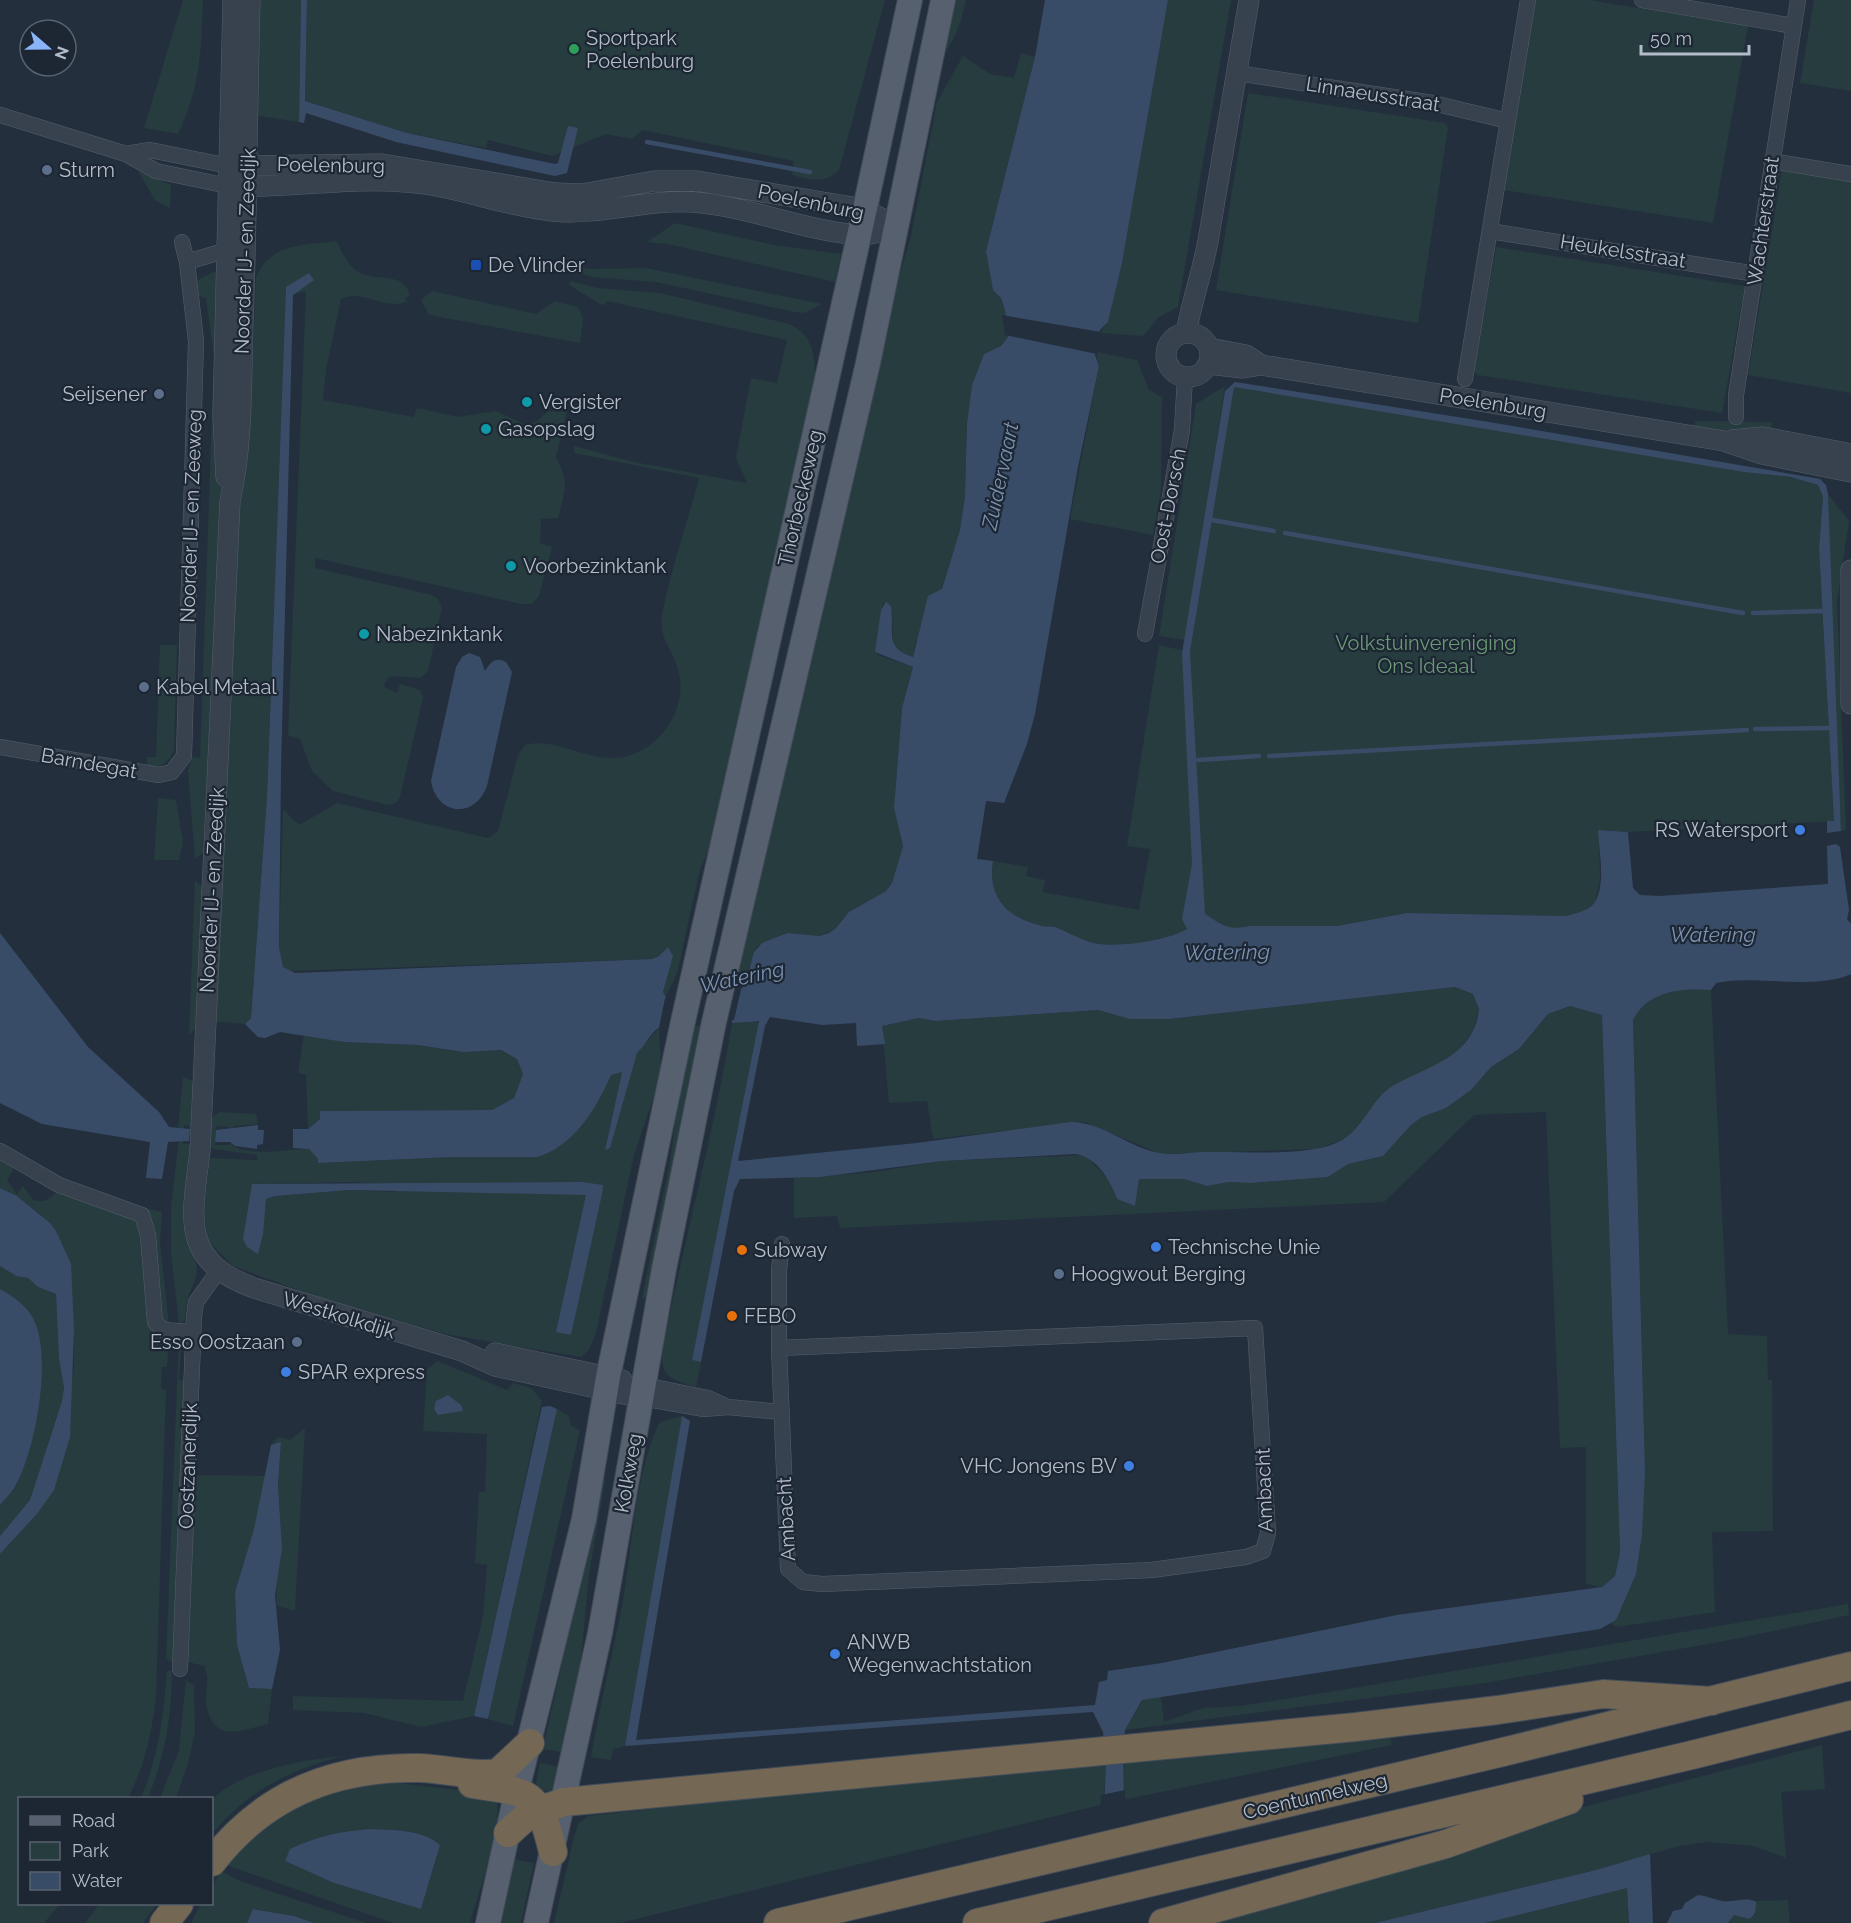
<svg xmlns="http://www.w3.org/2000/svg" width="1851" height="1923" font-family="Raleway,sans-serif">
	<rect width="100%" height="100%" fill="#242f3e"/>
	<path fill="#263c3f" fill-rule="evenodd" d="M183,0H203C201,51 201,86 178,134L144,128Z
		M254,0H301L299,122L253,115Z
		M307,0H885L839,170C826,184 809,180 792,175L794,161L642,130L632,139L606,134L552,156L488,140L486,148L480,147L407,133L305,101Z
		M951,0H966C962,19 957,35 946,51L939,52Z
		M1168,0H1231L1178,307L1159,317L1143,336L1100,333L1108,322L1122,263Z
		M1535,0H1589L1748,26L1713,223L1504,190Z
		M1814,0H1851V91L1800,83Z
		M1021,53L1035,57L986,251L993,289L1001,298L1005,310L1008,337L1001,346L984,354L972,385L967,423L965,496L960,530L942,589L915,644L913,657L899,653L893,646L892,612L883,603L875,652L878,655L913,667L902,708L894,808L903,846L892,883L886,891L849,912L836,928L829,932L820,936L786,933L756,947L741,990L743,982L738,976L736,957L886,321L911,236L937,102L963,56L990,74L1014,78Z
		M1248,93L1445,123L1448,128L1418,323L1216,290Z
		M1782,170L1851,180V393L1748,375Z
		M138,171L171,185L170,208L155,200Z
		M675,223L774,245L841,254L835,282L668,244L647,242Z
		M336,241C341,250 347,263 354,269C373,285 402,268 410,295L405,299L408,301C386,312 362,288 341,299L326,370L323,400L414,417L417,408L458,417L496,411L526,425L537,421L548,411L567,412L556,457C570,482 565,491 558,518L541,519L540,543L552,547L539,596L532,604H521L315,558V568L432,595L438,599L442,607L428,671L420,678L390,676L383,686L397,693L400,684L420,690L423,698L400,797L396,803L388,805L333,791L312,771L300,739L288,735L306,291L293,295L286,287L267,797L251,1018L245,1024L212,1021L238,498L251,403L256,277C272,242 302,246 336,241Z
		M1496,247L1745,286L1722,413L1478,375L1474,371Z
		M580,266L588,269L646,268L822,304L804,313L795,312L656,282L592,277L575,271Z
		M218,270L223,475L203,853L195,859L188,771L192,757L200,758L214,357L206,298L199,296L197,280Z
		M571,281L597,288L660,293L789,324C812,334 815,354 815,377L710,848L700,869L677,974L666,996L663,993L665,983L659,956L652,959L287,971L283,967L279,947L283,809L299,825L337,803L488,838L498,831L518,755L525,745C556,736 593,766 628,756C665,745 690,703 677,666C671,647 658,636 662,615C671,569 687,524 699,478L574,453V446L634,462L747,483L736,458L751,378L777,383L787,340L607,301L605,305L600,304L569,285Z
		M432,291L536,314L555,301L578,307L583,318L580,343L429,315L421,300Z
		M1096,352L1137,360L1149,390L1162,397L1161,491L1153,535L1070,519L1099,366Z
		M1225,386L1185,640L1159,636L1196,404Z
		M1234,387L1800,479L1818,485L1823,497L1819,548L1834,821L1628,832L1599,830L1600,878L1595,903L1584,911L1566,916L1407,913L1337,926H1249C1227,932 1222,925 1204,914L1183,919L1187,929C1166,941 1117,948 1093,943C1079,939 1068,932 1055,927C1051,926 1046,927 1042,926C1008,918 987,898 993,861L1028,867L1026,876L1045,880L1043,892L1139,910L1150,849L1127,846L1159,645L1190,652Z
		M1696,421L1772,422L1771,431L1735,432L1693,427Z
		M1828,494L1849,521L1837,601L1846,830L1841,831L1835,736Z
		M160,645H177L174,750C168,763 161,769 147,767V757H156Z
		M158,798L176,800L183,843L179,860H154Z
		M195,881L203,887L195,1029L189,1035Z
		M1455,987L1473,994L1479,1009L1474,1030L1461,1048L1428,1071L1397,1083L1370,1109L1360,1126L1347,1138L1316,1149L1161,1154L1084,1122L933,1139L927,1101L889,1103L882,1026L919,1018L935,1021L1098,1010L1130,1019H1169Z
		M1711,990L1728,1334L1767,1336L1768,1380H1772L1773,1531L1712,1532L1715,1612L1617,1627L1611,1623L1616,1620L1645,1471L1633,1020C1648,991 1680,988 1711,990Z
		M1570,1006L1602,1015L1620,1552L1615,1576L1602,1587L1586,1584V1447L1560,1448L1546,1112L1474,1115L1384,1202L840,1228L837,1216L794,1218V1178L874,1172L943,1161L1085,1155L1109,1180L1117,1199L1135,1206L1139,1179H1184L1207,1186L1229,1182L1251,1183L1328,1177L1348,1164L1383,1156L1411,1125L1422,1117L1446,1108L1471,1090L1491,1067L1519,1049L1548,1014Z
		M755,1020L759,1024L692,1360L701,1362L696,1387C669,1378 659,1377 663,1346C685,1238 714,1132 732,1023Z
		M705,1024L647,1298H642L670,1162L678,1099L695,1026Z
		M659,1028L661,1068L655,1093L634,1155L596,1333L589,1350L581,1357L445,1334L312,1295L233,1266L211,1244L206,1233L203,1213L210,1158L257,1160V1155L213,1149L209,1145L210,1119L219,1112L256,1114L258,1124L235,1126L231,1129L230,1127L216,1126L215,1145H230V1143C247,1159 288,1148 309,1149L318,1159V1163L453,1157H537L581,1126L596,1105L611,1075L622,1072L605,1149L637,1053ZM350,1182L395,1184L394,1192L350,1190L275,1196L266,1199L265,1208L252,1184Z
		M304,1035L344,1042L418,1045L463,1052L501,1050L517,1059L523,1074L514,1098L492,1110L320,1111V1119L308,1129L306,1075L298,1073Z
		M183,1077L195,1082V1127L185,1208L186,1230L197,1266L196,1277L188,1297L185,1320L179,1324L171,1253V1206L179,1140H183V1144H190V1126L184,1125V1129H178Z
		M0,1154L16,1165L7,1180L17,1194L23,1186L33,1200C45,1203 50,1199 58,1190L135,1220L143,1231L148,1304L169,1336L167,1367H162L161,1389L166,1390L156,1696C152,1733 145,1765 128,1798H20V1904H60L44,1923H0V1554L37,1514L74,1370V1330L62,1246L56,1231L40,1214L17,1196L0,1188Z
		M145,1208L162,1212L160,1242L169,1324L160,1318Z
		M0,1266L16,1276L28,1278L38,1287L56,1294L59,1359L64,1388L62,1401L30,1500L0,1536V1505L17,1484L30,1447L40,1379L12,1296L0,1289Z
		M179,1336L183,1339L185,1347L181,1348L179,1380L184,1381L173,1662L166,1659Z
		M438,1361L507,1390L513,1383L531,1388L542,1401L474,1716L421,1727L364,1713L293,1710V1696L463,1701L483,1616L487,1565L475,1563L479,1492H485L487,1434L423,1431L427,1369Z
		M557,1409L569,1416L571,1426L580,1430L513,1726L488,1719Z
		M682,1416L625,1746L613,1749L611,1760L591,1757C600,1704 613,1653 623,1600C632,1548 636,1468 660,1422Z
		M305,1428L295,1611L277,1606L276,1578L282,1547L278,1485L281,1443L271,1445L278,1437L290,1440Z
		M192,1475L266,1476L254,1529L235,1592L237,1645L249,1688L272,1689L268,1724C248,1728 224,1741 212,1721C208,1714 205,1706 206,1698C207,1685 209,1678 204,1666L188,1662Z
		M602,1479L605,1481L589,1575L577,1700L566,1753L543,1749Z
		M1848,1604L1849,1615L1725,1641L1485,1683L1125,1730L1144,1698L1161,1696L1164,1722L1203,1708L1240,1706L1342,1690Z
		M167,1671H172C172,1716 165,1756 148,1798H141C159,1754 163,1718 167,1671Z
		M186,1680L194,1685L195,1733L188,1763L176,1798H160L179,1750Z
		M1389,1731L1392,1745L1122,1800L1123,1754Z
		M1822,1745L1825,1789L1781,1792L1786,1858L1754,1846L1708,1842L1679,1846L1596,1870L1375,1923H1149L1238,1897Z
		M343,1756C291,1769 246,1792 212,1834V1800C241,1770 302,1760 343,1756Z
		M1106,1759L1104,1804L620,1923H554L574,1837L578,1824L588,1816Z
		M540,1763L562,1767L557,1782L549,1792L539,1789L536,1783Z
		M397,1783L467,1791L497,1799C502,1830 479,1891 470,1923H393L223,1864L229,1855L298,1800L365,1785ZM370,1829C392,1830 423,1829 440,1845L421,1909L334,1883L285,1861L291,1849C317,1836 341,1831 370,1829Z
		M513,1859L534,1863L521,1923H500Z
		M221,1871L240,1881L366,1923H314L294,1916L254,1909L247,1923H191L201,1904H212V1886Z
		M1627,1887L1629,1923H1485Z
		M1788,1900L1790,1923H1728L1734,1915L1749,1919L1754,1916L1756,1909L1753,1901Z
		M99,1904H157L143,1923H85Z"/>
	<path fill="#394c67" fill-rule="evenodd" d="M301,0H307L305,101L407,133L555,164L558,163L568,126L578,128L567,173L555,176L396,142L306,113L304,123L299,122Z
		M1045,0H1168L1122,263L1108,322L1100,330L1095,355L1099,366L1078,467L1035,714L1027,744L1004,803L986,801L977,859L993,861C987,898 1008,918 1042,926C1046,927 1051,926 1055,927C1068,932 1079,939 1093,943C1116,948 1166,941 1187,929L1182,919L1192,864L1182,653L1225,391L1235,382L1489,422L1820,479L1826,485L1828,494L1841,831L1827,833V821H1834L1819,548L1823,497L1818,485L1791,477L1744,472L1234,387L1190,652L1205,914C1223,925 1227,931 1249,926H1337L1407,913L1566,916C1576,913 1589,911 1595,902C1606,883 1599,851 1598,830L1628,832L1633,888L1640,895L1660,896L1828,884L1827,846L1836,844L1840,847L1849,910L1847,919L1851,924V974C1813,991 1756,974 1716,983L1711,990C1680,988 1648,991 1633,1020L1645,1471L1642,1534L1636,1574L1616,1620L1600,1629L1142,1700L1125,1730L1123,1754L1126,1923H1100L1106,1759L1103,1732L1093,1712L625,1746L682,1416L690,1421L636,1740L1095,1705L1099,1682L1107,1680L1108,1671L1162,1663L1397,1615L1602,1587L1615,1576L1620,1552L1602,1015L1570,1006L1548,1014L1519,1049L1491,1067L1471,1090L1446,1108L1422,1117L1411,1125L1383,1156L1348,1164L1328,1177L1251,1183L1229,1182L1207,1186L1184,1179H1139L1135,1206L1117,1199C1110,1180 1097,1157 1075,1154L943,1161L820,1177L740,1179L734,1191L701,1362L692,1360L759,1021L732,1023V1020L660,1027C650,1033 646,1045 637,1053L610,1148L605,1150L622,1072L611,1075C597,1108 573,1147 537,1157H453L318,1163V1159L309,1149L293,1148V1129H308L320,1119V1111L492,1110L514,1098L523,1074L517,1059L501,1050L463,1052L418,1045L344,1042L280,1032L265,1038L258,1037L245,1024L251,1018L267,797L286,287L309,273L314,280L293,295L281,769L279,947L283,967L295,973L652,959L659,956L668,947L673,956L663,992L667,999L740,991L745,984L754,952L762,943L787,933L820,936L829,933L836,928L849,912L886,891L892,883L903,846L894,808L902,708L913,667L875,652L881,610L886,602L891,606C895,632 883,648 913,657L928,596L942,589L960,530L965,496L967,423L972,385L984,354L1001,346L1008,337L1005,310L1001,298L993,290L986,251L1035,57ZM1455,987L1473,994L1479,1009C1475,1055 1430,1066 1396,1084C1369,1098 1365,1131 1336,1143C1304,1157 1242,1151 1205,1152C1191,1152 1174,1156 1160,1153C1128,1148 1104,1122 1071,1122L917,1143L738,1161L765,1026L770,1017L822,1025L856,1023L857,1046L885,1044L882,1026L919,1018L935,1021L1098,1010L1130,1019H1169Z
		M469,653L480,657L485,671C490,663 495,656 506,662L512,672L487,786C475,819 437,816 431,781L456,667L462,657Z
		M0,933L88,1047L159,1112L169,1127L190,1129L189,1141L168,1142L162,1179L146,1178L150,1142L42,1124L0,1103Z
		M258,1125V1130H264L263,1144L257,1145V1149L235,1146L230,1142H215L216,1130Z
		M582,1182L603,1185L602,1194L571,1335L556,1332L586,1195L350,1190L275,1196L266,1199L263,1234L258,1254L247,1247L243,1239L252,1184Z
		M0,1188L17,1196L50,1223L56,1231L71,1264L74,1330L70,1437L54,1490L37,1514L0,1554V1536L30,1500L62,1401L64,1388L59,1359L56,1294L38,1287L28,1278L16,1276L0,1266Z
		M0,1289C13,1296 27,1306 34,1320C52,1358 36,1446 17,1483C13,1491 6,1498 0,1505Z
		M448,1395L461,1405L463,1411L438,1415L434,1409L436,1401Z
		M550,1406L557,1409L488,1719L474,1716L537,1429L542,1407Z
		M281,1442L278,1485L282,1548L275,1595L280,1650L272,1689L249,1688L237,1645L235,1592L254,1529L271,1445Z
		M370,1829C392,1830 423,1829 440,1845L421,1909L334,1883L285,1861L290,1849C317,1836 341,1831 370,1829Z
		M1650,1854L1653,1923H1629L1627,1888L1485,1923H1375L1596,1870Z
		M1698,1895C1707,1896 1713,1899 1722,1901C1733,1903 1745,1896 1756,1902C1756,1910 1756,1915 1749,1919L1734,1915L1728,1923H1667L1673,1911L1682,1909L1685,1903Z
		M253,1909L294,1916L314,1923H247Z"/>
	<path fill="#242f3e" d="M1002,315L1101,332L1097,354L1005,335Z
		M741,990L734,1020L659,1028L665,998Z
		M1125,1790L1129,1923H1097L1101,1795Z"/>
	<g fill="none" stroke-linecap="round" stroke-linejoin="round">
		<path stroke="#394c67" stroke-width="4.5" d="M647,142L810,172
			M1212,520L1274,531
			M1285,533L1743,613
			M1753,613L1823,611
			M1755,729L1829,728
			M1269,756L1747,730
			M1198,760L1259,756"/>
		<defs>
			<path id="minor" d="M1642,0L1794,26
				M1237,73L1433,103L1508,121
				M0,115L126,154L156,171L228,186
				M126,154L150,150L229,166
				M1771,161L1851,174
				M1490,231L1756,274
				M187,262L227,250
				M1465,379L1528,0
				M1736,417V395L1798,0
				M1145,634L1182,430L1185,377
				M0,747L159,775L172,772L184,756L196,341L187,262L182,242
				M0,1151L59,1185L142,1215L148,1235L155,1322L163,1330L193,1332
				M1255,1328L1268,1533L1263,1551L1246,1557L1152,1570L822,1584L803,1582L788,1569L779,1348Z
				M779,1348V1270L782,1244
				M644,1385L708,1398L725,1406
				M642,1398L704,1409L728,1407L781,1412
				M180,1669L194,1317L196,1302L219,1270"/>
			<path id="tertiary" d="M250,0C247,108 247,216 243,324C241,383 243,443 230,501L200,1151C192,1218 179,1260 254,1288L462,1351L495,1366L642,1398
				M229,166L382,164L555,193L582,194L654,181H697L864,209L897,227
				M228,186C287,189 345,177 405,182C455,185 502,206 552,211C599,216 645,199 692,202C748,206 802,230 857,235C870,236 885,230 897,227
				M1166 355a22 22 0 1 1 44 0a22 22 0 1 1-44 0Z
				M1186,333C1192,301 1202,273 1208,241L1249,0
				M1209,348L1246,355L1261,365
				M1208,364L1243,368L1261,365L1724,441L1762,454L1851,472
				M1732,440L1763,437L1851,454
				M226,477L223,415L233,0
				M1851,570V704
				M495,1353L622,1380"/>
			<path id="primary" d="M488,1923L517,1790L584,1519L608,1377L682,1026L859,236L910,0
				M536,1923L600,1633L664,1269L714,1022L868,363L943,0"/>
			<path id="motorway" d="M472,1784C532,1793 538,1790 553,1852
				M508,1833L529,1814L564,1802L1356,1727L1498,1710L1603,1694L1712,1701
				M212,1862C264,1794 335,1766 420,1768C445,1769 474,1777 498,1773L530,1743
				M164,1923L179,1904
				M778,1923L1503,1752L1851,1666
				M977,1923L1696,1754L1851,1715
				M1163,1923L1446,1844L1569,1800"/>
		</defs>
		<use href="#minor" stroke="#565f6c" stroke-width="16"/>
		<use href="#tertiary" stroke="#565f6c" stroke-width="21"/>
		<use href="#primary" stroke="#414a57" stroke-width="26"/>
		<use href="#motorway" stroke="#434c59" stroke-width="30"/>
		<use href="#minor" stroke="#38414e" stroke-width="15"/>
		<use href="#tertiary" stroke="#38414e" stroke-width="20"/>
		<use href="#primary" stroke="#56606e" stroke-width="24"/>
		<use href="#motorway" stroke="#746855" stroke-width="28"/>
	</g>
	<circle fill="#2e9e5b" stroke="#1d2633" stroke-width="2" cx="574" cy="49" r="6"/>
	<g fill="#5c6f8a" stroke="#1d2633" stroke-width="2">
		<circle cx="47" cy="170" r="6"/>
		<circle cx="159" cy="394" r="6"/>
		<circle cx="144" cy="687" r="6"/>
		<circle cx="1059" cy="1274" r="6"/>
		<circle cx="297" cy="1342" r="6"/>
	</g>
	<rect fill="#1a4fb4" stroke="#1d2633" stroke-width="2" x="470" y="259" width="12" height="12" rx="3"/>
	<g fill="#0f9aa8" stroke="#1d2633" stroke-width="2">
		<circle cx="527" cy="402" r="6"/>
		<circle cx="486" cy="429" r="6"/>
		<circle cx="511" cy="566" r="6"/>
		<circle cx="364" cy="634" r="6"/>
	</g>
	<g fill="#3f7fe0" stroke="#1d2633" stroke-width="2">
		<circle cx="1800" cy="830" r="6"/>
		<circle cx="1156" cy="1247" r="6"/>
		<circle cx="286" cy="1372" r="6"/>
		<circle cx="1129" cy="1466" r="6"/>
		<circle cx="835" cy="1654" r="6"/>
	</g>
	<g fill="#e8710a" stroke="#1d2633" stroke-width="2">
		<circle cx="742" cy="1250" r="6"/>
		<circle cx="732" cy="1316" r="6"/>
	</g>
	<g text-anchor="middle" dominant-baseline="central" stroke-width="4.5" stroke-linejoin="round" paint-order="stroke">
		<g font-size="20" fill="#b4bcc9" stroke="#1d2633" text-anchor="start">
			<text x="586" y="38">Sportpark<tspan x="586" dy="23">Poelenburg</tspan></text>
			<text x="59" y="170">Sturm</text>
			<text x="488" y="265">De Vlinder</text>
			<text x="147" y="394" text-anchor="end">Seijsener</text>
			<text x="539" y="402">Vergister</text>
			<text x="498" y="429">Gasopslag</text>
			<text x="523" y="566">Voorbezinktank</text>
			<text x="376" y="634">Nabezinktank</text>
			<text x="156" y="687">Kabel Metaal</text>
			<text x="1788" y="830" text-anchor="end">RS Watersport</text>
			<text x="1168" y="1247">Technische Unie</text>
			<text x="754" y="1250">Subway</text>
			<text x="1071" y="1274">Hoogwout Berging</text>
			<text x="744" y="1316">FEBO</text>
			<text x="285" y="1342" text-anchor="end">Esso Oostzaan</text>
			<text x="298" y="1372">SPAR express</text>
			<text x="1117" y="1466" text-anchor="end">VHC Jongens BV</text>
			<text x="847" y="1642">ANWB<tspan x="847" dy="23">Wegenwachtstation</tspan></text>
		</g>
		<g font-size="20" fill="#b4bcc9" stroke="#1d2633">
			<text transform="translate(1373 94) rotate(9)">Linnaeusstraat</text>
			<text transform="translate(331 165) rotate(1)">Poelenburg</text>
			<text transform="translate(811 202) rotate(12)">Poelenburg</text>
			<text transform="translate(1763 221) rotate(-82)">Wachterstraat</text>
			<text transform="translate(245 251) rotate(-88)">Noorder IJ- en Zeedijk</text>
			<text transform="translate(1623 251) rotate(9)">Heukelsstraat</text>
			<text transform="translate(1493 403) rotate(9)">Poelenburg</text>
			<text transform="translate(800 498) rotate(-77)">Thorbeckeweg</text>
			<text transform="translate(1168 506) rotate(-79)">Oost-Dorsch</text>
			<text transform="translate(191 516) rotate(-88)">Noorder IJ- en Zeeweg</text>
			<text transform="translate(89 763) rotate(10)">Barndegat</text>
			<text transform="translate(212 890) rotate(-87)">Noorder IJ- en Zeedijk</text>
			<text transform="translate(339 1315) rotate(17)">Westkolkdijk</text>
			<text transform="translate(188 1466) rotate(-88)">Oostzanerdijk</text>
			<text transform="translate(628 1473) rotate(-80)">Kolkweg</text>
			<text transform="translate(1264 1490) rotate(-92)">Ambacht</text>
			<text transform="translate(786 1519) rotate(-93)">Ambacht</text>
			<text transform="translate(1315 1796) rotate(-13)">Coentunnelweg</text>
		</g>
		<g font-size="20" fill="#6b9a76" stroke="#1d2633">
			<text x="1426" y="643">Volkstuinvereniging<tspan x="1426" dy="23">Ons Ideaal</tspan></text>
		</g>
		<g font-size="21" font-style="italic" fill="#7c92b1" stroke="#1d2633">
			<text transform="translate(1000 476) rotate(-78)">Zuidervaart</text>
			<text x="1713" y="934">Watering</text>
			<text transform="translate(1227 952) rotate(-1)">Watering</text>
			<text transform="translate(742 977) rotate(-12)">Watering</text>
		</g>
	</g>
	<rect x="18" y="1797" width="195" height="108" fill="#1d2633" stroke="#59626f" stroke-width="1.5"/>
	<rect x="30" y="1816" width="30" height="9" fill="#56606e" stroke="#59626f" stroke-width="1.5"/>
	<text x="72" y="1827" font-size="18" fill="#b4bcc9">Road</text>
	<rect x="30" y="1842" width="30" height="18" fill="#263c3f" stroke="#59626f" stroke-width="1.5"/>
	<text x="72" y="1857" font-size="18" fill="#b4bcc9">Park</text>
	<rect x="30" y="1872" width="30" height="18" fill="#394c67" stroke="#59626f" stroke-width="1.5"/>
	<text x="72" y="1887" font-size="18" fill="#b4bcc9">Water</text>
	<g transform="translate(48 48) rotate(110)"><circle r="28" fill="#1d2633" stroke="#59626f" stroke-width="1.5"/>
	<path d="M0-4.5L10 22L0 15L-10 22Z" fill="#8ab4f8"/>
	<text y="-9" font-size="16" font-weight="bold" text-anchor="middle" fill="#b4bcc9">N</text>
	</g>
	<path d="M1641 45v9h108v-9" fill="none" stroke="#b4bcc9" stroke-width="3"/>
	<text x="1650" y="45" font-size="18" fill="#b4bcc9" stroke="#1d2633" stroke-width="4.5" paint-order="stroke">50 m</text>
</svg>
